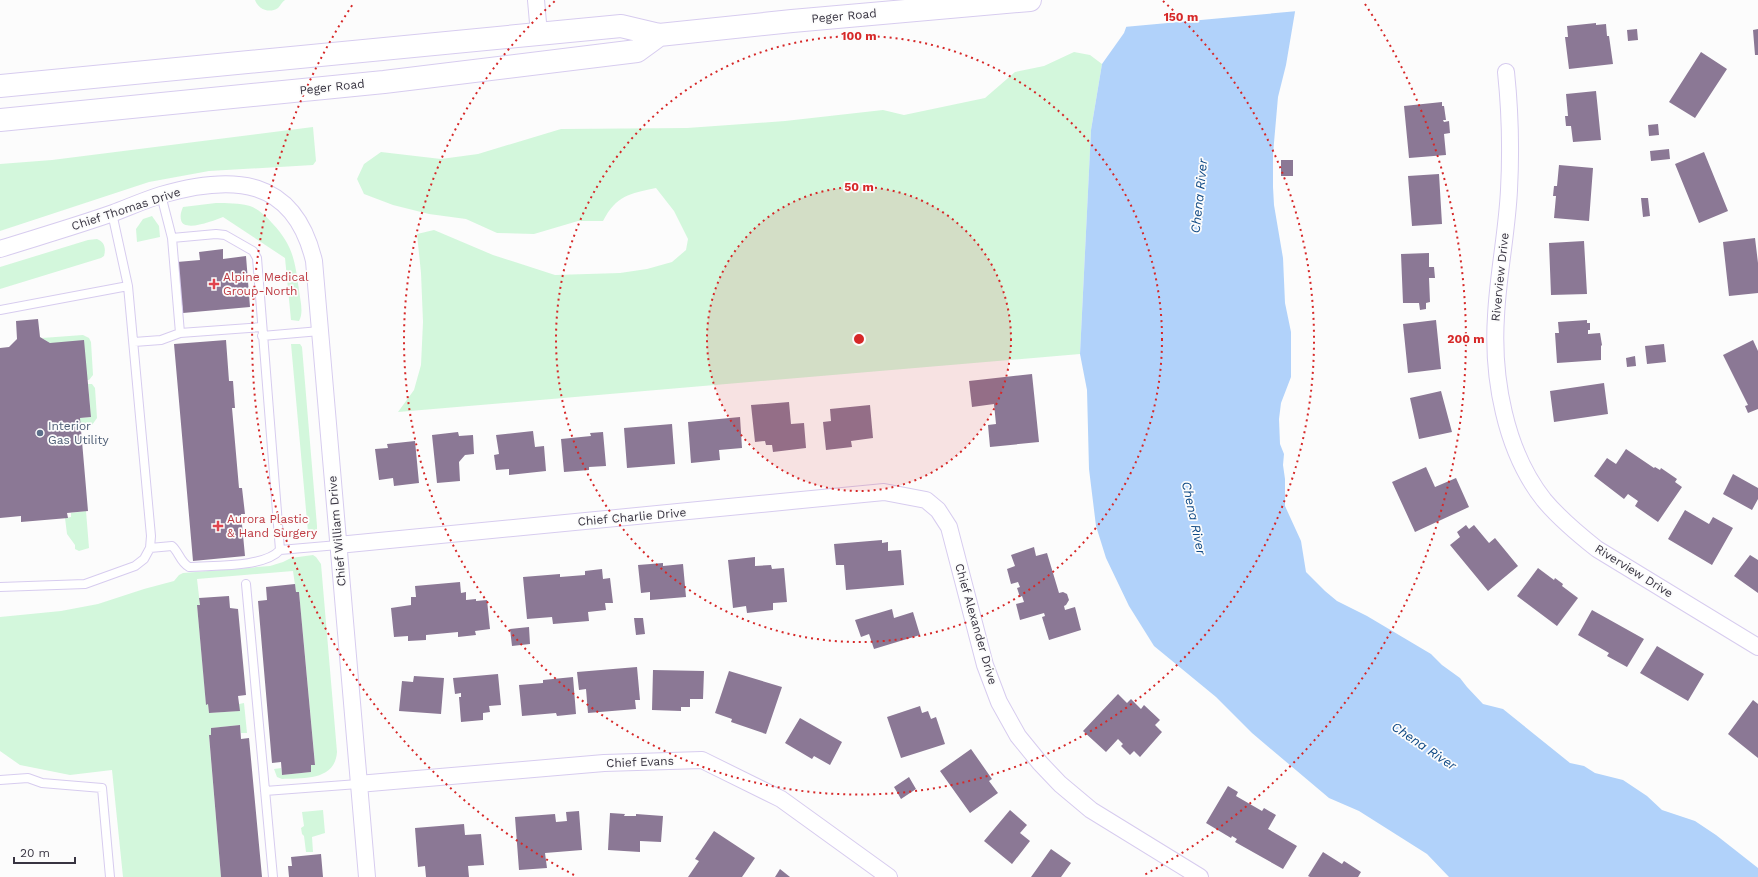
<svg xmlns="http://www.w3.org/2000/svg" width="1758" height="877" font-family="'Work Sans',sans-serif">
	<rect width="100%" height="100%" fill="#fcfcfc"/>
	<path fill="#d3f7dc" d="M255,0H285C282,2 280,6 278,8C269,14 258,9 255,0Z
		M1074,52L1090,55L1102,64L1091,130L1080,354L398,412L414,390L421,365L423,322L421,273L417,234L434,230L493,255L555,275L620,273L647,269L672,262L686,250L688,239L674,211L656,188C629,194 617,195 603,221H578L534,234L497,233L466,219L429,214L393,205L364,194L357,179L364,164L381,152L441,159L478,154L561,129L687,128L785,121L883,110L904,115L985,98L1015,72L1044,66Z
		M313,127L316,161L313,165L209,171L149,182L0,231V164L52,160Z
		M216,203C227,203 239,203 250,206C258,209 266,216 272,223C293,245 295,261 299,290C300,299 304,313 299,321L291,320L285,258L223,217C215,220 184,233 181,220C180,215 181,212 183,207Z
		M152,216L159,226L160,237L137,242L136,229L143,219Z
		M97,239C105,242 106,249 104,256L101,258L0,289V267L88,240Z
		M83,335L89,338L91,342L93,375L89,380H87L50,343L42,338Z
		M291,344H300L302,347L317,526V530L312,533L308,532Z
		M88,384H92L95,388L97,418L92,425L80,427V418L91,417Z
		M86,511L89,548L79,551L75,549V545L67,534L65,518L71,517V513Z
		M313,555L316,557L321,564L337,752C335,781 303,778 282,779L277,777L274,769L281,768L282,775L311,772V765L315,764L299,592H296L293,571L197,579L200,605H197L206,704H208L209,713L239,711V704L244,703L247,733H241L240,725L211,728V735L209,736L221,877H123L112,770L70,775L20,765L0,751V617L61,611L98,604L144,589L174,581L179,575L183,573L270,566L283,562L291,558Z
		M323,810L325,833L312,837L313,852H306L304,836L302,834L301,828L304,826L302,812Z"/>
	<path fill="#b1d2fa" d="M1136,0H1297L1286,65L1278,97L1273,154V187L1274,205L1283,258L1285,303L1291,332V377L1281,403L1279,419L1280,444L1284,454L1283,465L1285,479V506L1301,541L1306,572L1325,591L1337,601L1367,616L1431,654L1442,665L1460,678L1467,687L1483,704L1503,709L1570,763L1584,766L1595,773L1623,780L1647,796L1662,810L1695,821L1716,835L1758,868V877H1449L1427,854L1359,811L1329,798L1252,733L1216,697L1154,646L1129,606L1106,558L1096,526L1089,469L1087,390L1080,354L1091,130L1102,64L1124,33Z"/>
	<path fill="#fcfcfc" d="M1134,0H1299L1298,11L1124,27Z"/>
	<path fill="#8b7895" d="M1596,23V25L1606,24L1607,36H1609L1613,64L1569,69L1565,37H1568L1567,26Z
		M1637,29L1638,40L1628,41L1627,30Z
		M1758,29V55H1755L1753,30Z
		M1701,52L1727,69L1695,118L1669,102Z
		M1596,91L1601,140L1573,142L1571,126H1566L1565,116H1568L1566,94Z
		M1442,102V106H1444L1446,120H1443L1444,122L1449,121L1450,133L1444,134L1446,155L1409,158L1404,106Z
		M1658,124L1659,135L1649,136L1648,125Z
		M1669,149L1670,159L1651,161L1650,151Z
		M1704,152L1728,211L1699,223L1675,164Z
		M1281,160H1293V176H1281Z
		M1559,165L1593,168L1589,221L1554,218L1556,196H1553L1554,186H1557Z
		M1439,174L1442,224L1412,226L1408,176Z
		M1641,198H1648L1650,216L1643,217Z
		M1755,238L1758,263V293L1729,296L1723,242Z
		M1584,241L1587,294L1551,295L1549,243Z
		M223,249V259L246,256L250,307L183,313L177,262L200,260L199,252Z
		M1429,253V267H1434L1435,278H1429L1430,302L1426,303V309L1420,310L1419,303H1403L1401,254Z
		M38,319L40,337L50,343L84,340L91,417L80,418L88,511L67,513L68,518L21,522V516L0,518V348L9,347L17,339L16,321Z
		M1436,320L1441,369L1408,373L1403,324Z
		M1587,320V323H1590V330H1588V334L1600,333L1602,345L1601,346V360L1557,363L1555,333H1559L1558,322Z
		M226,340L229,381H233L235,408H232L239,488H242L245,514H241L245,556L193,561L174,344Z
		M1753,340L1758,351V409L1748,413L1745,406L1748,405L1723,355Z
		M1664,344L1666,362L1647,364L1645,346Z
		M1635,356L1636,366L1627,367L1626,358Z
		M1032,374L1039,442L990,447L988,425L996,424L994,404L972,407L969,381Z
		M1604,383L1608,414L1554,422L1550,391Z
		M1441,391L1452,432L1419,439L1410,398Z
		M789,402L791,424L804,423L806,448L773,452L772,445H766L765,441L755,442L751,405Z
		M870,405L873,438L851,441L852,447L826,450L823,422L831,421L830,409Z
		M740,417L742,448L719,450L720,460L691,463L688,422Z
		M672,424L675,464L627,468L624,428Z
		M533,431L535,447L544,446L546,471L509,475V469L496,470L494,455L499,454L496,435Z
		M458,432L459,436L473,435L474,454L465,455L459,462L460,481L437,483L432,435Z
		M603,432L606,466L589,467V470L564,472L561,439L591,436L590,433Z
		M415,441L419,483L394,486L393,478L379,480L375,449L388,448L387,444Z
		M1626,449L1654,468L1655,467L1660,470L1661,468L1677,479L1675,482L1682,487L1658,522L1635,506L1638,501L1628,494L1624,499L1594,476L1607,458L1616,464Z
		M1426,467L1435,487L1456,478L1469,507L1415,532L1392,482Z
		M1733,474L1758,488V499L1752,510L1723,494Z
		M1685,510L1709,524L1713,517L1733,528L1712,565L1668,539Z
		M1466,525L1469,529L1474,525L1489,543L1495,538L1518,566L1488,591L1450,545L1460,537L1457,532Z
		M882,540V543L888,542V551L901,550L904,585L846,590L844,565H836L834,544Z
		M1034,547L1036,556L1047,553L1059,593L1063,592L1067,594L1069,600L1066,605L1064,606L1065,610L1075,607L1081,630L1049,640L1042,617L1045,616L1044,613L1020,620L1016,604L1024,602L1022,596L1020,597L1017,588L1020,587L1018,582L1011,584L1007,569L1015,566L1011,555Z
		M1750,555L1758,560V593L1734,576Z
		M755,557V566L771,565L772,569L784,568L787,602L773,603V610L747,613L746,606L733,608L728,560Z
		M663,563V566L683,564L686,597L650,600V592L641,593L638,565Z
		M1538,568L1554,580L1555,578L1563,584L1562,586L1578,598L1557,626L1517,596Z
		M602,569L603,579L610,578L613,603H605L606,610L588,612L589,621L553,624L552,617L527,619L523,577L560,574V577L585,575V571Z
		M460,582L461,593L466,592V600L476,599V601L487,600L490,629L475,631L476,635L458,637V632L426,635V640L408,641V636L394,637L391,608L411,605V597H416L415,586Z
		M295,584L296,592H299L315,765H311V772L282,775L281,762L272,763L258,601L267,600L266,587Z
		M229,596L230,608L238,609L246,695L238,696L240,711L209,713L208,704L206,705L197,605H200L199,598Z
		M892,609L894,618L913,612L920,635L874,649L869,634L861,637L855,620Z
		M1592,610L1644,639L1627,667L1607,656L1609,653L1578,635Z
		M634,618H643L645,634L636,635Z
		M529,627L530,644L512,646L510,629Z
		M1657,646L1704,674L1688,701L1640,673Z
		M637,667L640,700H635L636,709L588,713L586,689L579,690L577,672Z
		M653,670L704,671L703,699H690V707H681V711L652,710Z
		M729,671L782,687L766,734L731,722L732,719L715,713Z
		M498,674L501,705L489,706L490,712L483,713V720L461,722L459,697H461V693L455,694L453,678Z
		M414,676L444,678L441,714L399,711L402,681L413,682Z
		M573,677L576,714L557,716L556,713L522,716L519,685L543,683V680Z
		M1118,694L1127,703L1131,699L1141,709L1144,705L1160,720L1155,725L1162,732L1140,757L1134,751L1130,755L1121,746L1123,744L1118,739L1106,752L1083,731Z
		M1753,700L1758,704V758L1728,734Z
		M920,706L922,713L928,711L931,719L936,717L945,744L901,758L887,717Z
		M800,718L842,742L830,765L814,756L812,759L785,743Z
		M240,725L241,739L249,738L262,877H221L209,735H211V728Z
		M971,749L992,779L989,781L998,793L970,813L940,771Z
		M909,777L916,789L901,799L894,787Z
		M1228,786L1238,792L1236,796L1262,811L1264,808L1276,815L1268,829L1297,846L1283,869L1235,842L1237,839L1232,836L1231,838L1206,823Z
		M1010,810L1027,825L1020,833L1030,841L1012,864L984,841Z
		M579,811L582,850L545,853L547,868L519,870L515,817L555,814L556,822L567,821L566,812Z
		M610,813L625,814L624,816H636V814L663,816L661,842L640,841V852L608,850Z
		M464,824L465,835L481,834L484,865L468,866L469,877H426L425,866L418,867L415,828Z
		M714,831L755,858L742,877H688L699,861L695,859Z
		M1051,849L1071,863L1061,877H1031Z
		M1323,852L1342,864L1344,861L1361,872L1358,877H1310L1308,876Z
		M321,854L323,877H289L288,866H292L291,857Z
		M780,869L790,877H775Z"/>
	<g fill="none" stroke-linecap="round" stroke-linejoin="round">
		<defs>
			<path id="lane" d="M161,195L172,238L216,234L225,235L253,251L257,258L280,550L338,545
				M172,238L180,333
				M0,310L128,286L112,213
				M262,336L320,331
				M134,342L161,340L180,333L262,327
				M150,548L172,546C179,552 180,562 189,567C213,565 264,568 280,550
				M246,584L273,877
				M0,587L85,584L135,566L144,559L150,548L151,536L128,286
				M0,780L28,778L42,783L102,788L110,877
				M265,791L358,784"/>
			<path id="street" d="M536,0L539,34
				M1506,72C1510,110 1511,152 1509,190C1507,232 1498,274 1496,316C1492,377 1505,451 1544,500C1559,518 1578,534 1597,549L1758,647
				M0,249C38,237 76,226 113,213C129,207 145,200 161,195C233,174 294,177 314,261L367,877
				M338,545L884,492L926,500L938,510L949,527L985,665L999,702L1018,736L1040,763L1060,784L1091,810L1200,877
				M358,784L604,763L702,760L781,799L889,877"/>
			<path id="secondary" d="M0,86L621,26L659,35L792,21L1030,0
				M0,120L384,82L637,51L659,35"/>
		</defs>
		<use href="#lane" stroke="#d7ccef" stroke-width="10"/>
		<use href="#street" stroke="#d7ccef" stroke-width="18"/>
		<use href="#secondary" stroke="#d7ccef" stroke-width="24"/>
		<use href="#lane" stroke="#fff" stroke-width="8"/>
		<use href="#street" stroke="#fff" stroke-width="16"/>
		<use href="#secondary" stroke="#fff" stroke-width="22"/>
	</g>
	<circle cx="859" cy="339" r="152" fill="#d62828" fill-opacity=".12"/>
	<g fill="none" stroke="#d62828" stroke-width="2" stroke-dasharray="2 4">
		<circle cx="859" cy="339" r="152"/>
		<circle cx="859" cy="339" r="303"/>
		<path d="M1163 1A455 455 0 1 1 555 1"/>
		<path d="M574 875A607 607 0 0 1 353 4M1365 4A607 607 0 0 1 1144 875"/>
	</g>
	<g fill="#e0444e" stroke="#fcfcfc" stroke-width="1.5">
		<path d="M212 278h4v4h4v4h-4v4h-4v-4h-4v-4h4z"/>
		<path d="M216 520h4v4h4v4h-4v4h-4v-4h-4v-4h4z"/>
	</g>
	<circle fill="#5c6f8a" stroke="#fcfcfc" stroke-width="1.5" cx="40" cy="433" r="4"/>
	<g text-anchor="middle" dominant-baseline="central" stroke-width="3.5" stroke-linejoin="round" paint-order="stroke">
		<g font-size="12" fill="#383441" stroke="#fcfcfc">
			<text transform="translate(844 16) rotate(-5)">Peger Road</text>
			<text transform="translate(332 87) rotate(-6)">Peger Road</text>
			<text transform="translate(126 209) rotate(-18)">Chief Thomas Drive</text>
			<text transform="translate(1500 277) rotate(-84)">Riverview Drive</text>
			<text transform="translate(632 517) rotate(-5)">Chief Charlie Drive</text>
			<text transform="translate(337 531) rotate(-95)">Chief William Drive</text>
			<text transform="translate(1634 571) rotate(32)">Riverview Drive</text>
			<text transform="translate(976 624) rotate(74)">Chief Alexander Drive</text>
			<text transform="translate(640 762) rotate(-2)">Chief Evans</text>
		</g>
		<g font-size="12" fill="#be3a42" stroke="#fcfcfc" text-anchor="start">
			<text x="223" y="277">Alpine Medical<tspan x="223" dy="14">Group-North</tspan></text>
			<text x="227" y="519">Aurora Plastic<tspan x="227" dy="14">&amp; Hand Surgery</tspan></text>
		</g>
		<g font-size="12" fill="#4e5e75" stroke="#fcfcfc" text-anchor="start">
			<text x="48" y="426">Interior<tspan x="48" dy="14">Gas Utility</tspan></text>
		</g>
		<g font-size="13" font-style="italic" fill="#104a85" stroke="#fcfcfc">
			<text transform="translate(1199 196) rotate(-84)">Chena River</text>
			<text transform="translate(1194 518) rotate(78)">Chena River</text>
			<text transform="translate(1424 746) rotate(34)">Chena River</text>
		</g>
	</g>
	<circle cx="859" cy="339" r="6" fill="#d62828" stroke="#fcfcfc" stroke-width="2"/>
	<g font-size="12" text-anchor="middle" font-weight="bold" fill="#d62828" stroke="#fcfcfc" stroke-width="3.5" stroke-linejoin="round" paint-order="stroke">
		<text x="1181" y="21">150 m</text>
		<text x="859" y="40">100 m</text>
		<text x="859" y="191">50 m</text>
		<text x="1466" y="343">200 m</text>
	</g>
	<path d="M14 857v6h61v-6" fill="none" stroke="#383441" stroke-width="2"/>
	<text x="20" y="857" font-size="12" fill="#383441" stroke="#fcfcfc" stroke-width="3" paint-order="stroke">20 m</text>
</svg>
